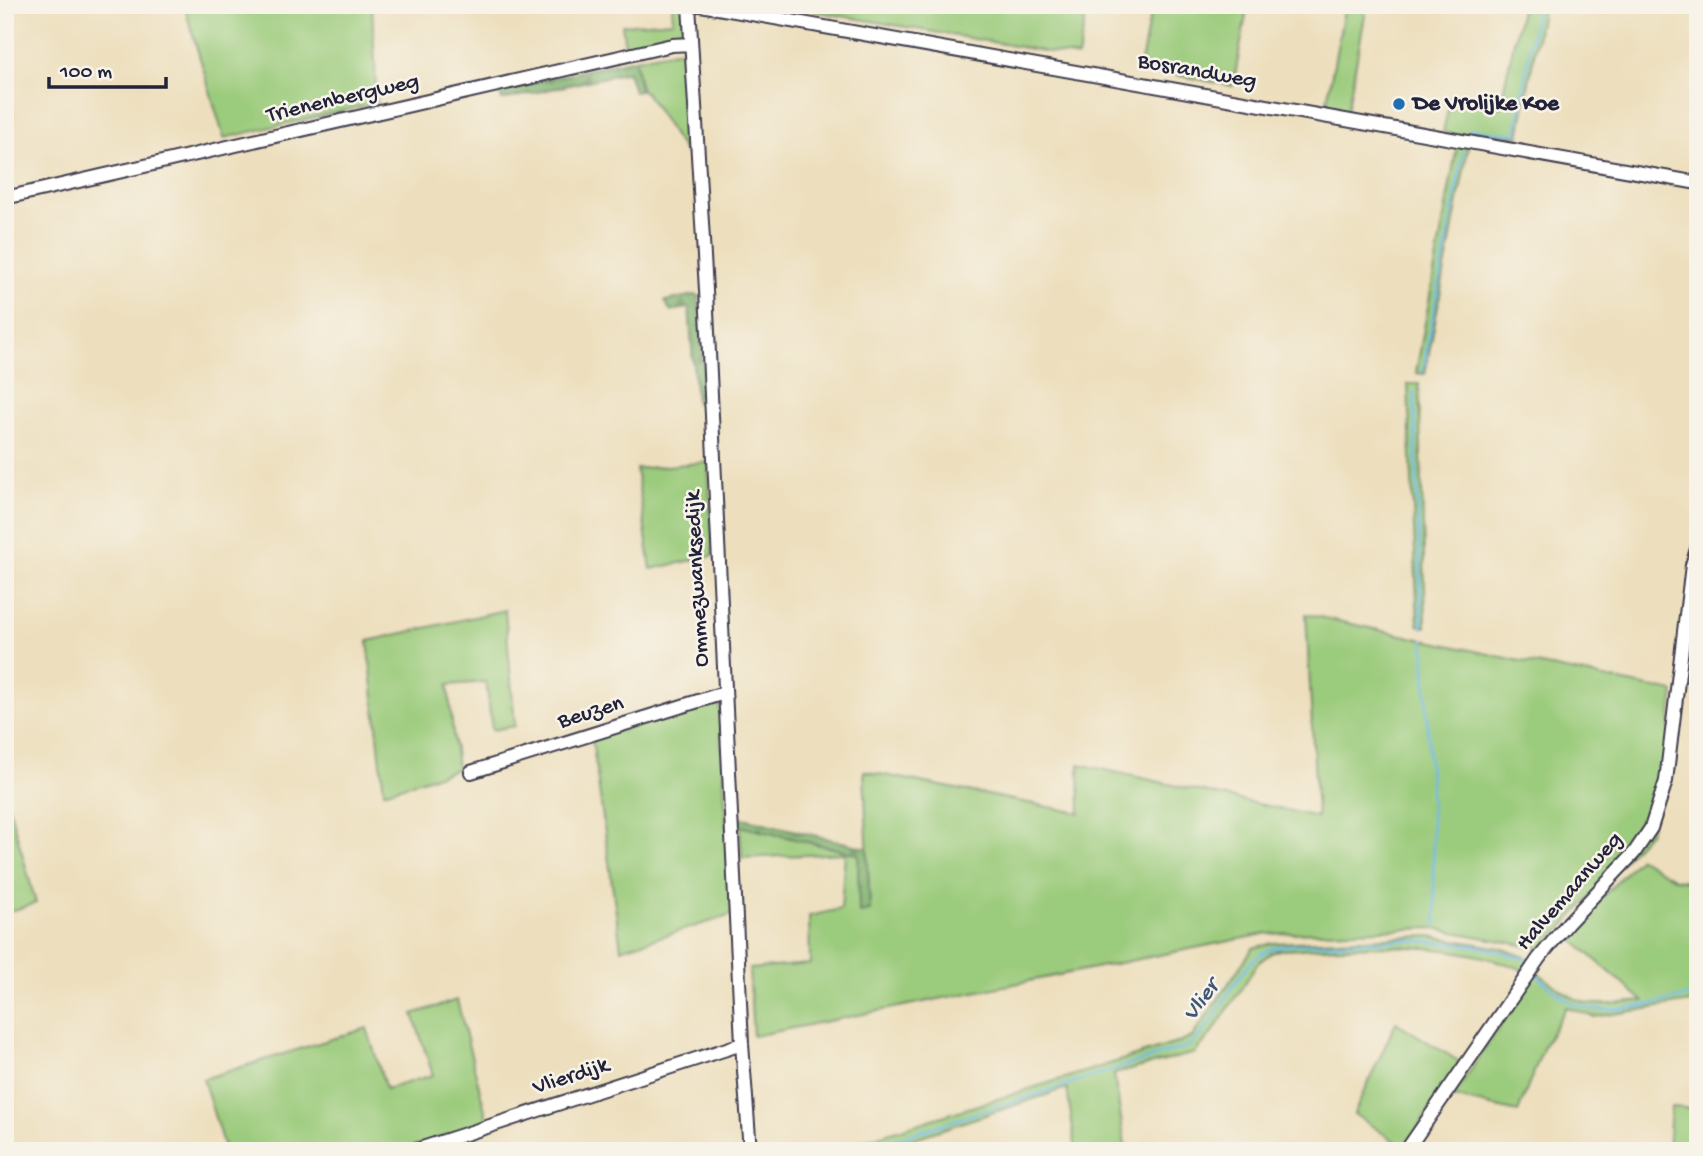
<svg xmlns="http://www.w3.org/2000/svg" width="1703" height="1156" font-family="'Gochi Hand',sans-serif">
	<defs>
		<pattern id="forest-firs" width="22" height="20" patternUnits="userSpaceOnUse" patternTransform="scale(1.75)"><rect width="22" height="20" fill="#7caf6b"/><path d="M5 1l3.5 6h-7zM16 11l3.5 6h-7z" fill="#658e59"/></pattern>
	</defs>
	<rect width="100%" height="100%" fill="#f7f3e8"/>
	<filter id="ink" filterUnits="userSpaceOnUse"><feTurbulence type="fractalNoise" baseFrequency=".0143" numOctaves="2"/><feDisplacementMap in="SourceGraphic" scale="14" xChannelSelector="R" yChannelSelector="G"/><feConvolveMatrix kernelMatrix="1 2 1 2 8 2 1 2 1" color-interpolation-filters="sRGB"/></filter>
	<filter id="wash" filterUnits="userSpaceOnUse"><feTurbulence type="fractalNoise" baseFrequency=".00686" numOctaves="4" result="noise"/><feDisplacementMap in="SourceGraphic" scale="28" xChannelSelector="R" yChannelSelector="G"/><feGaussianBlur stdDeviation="1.57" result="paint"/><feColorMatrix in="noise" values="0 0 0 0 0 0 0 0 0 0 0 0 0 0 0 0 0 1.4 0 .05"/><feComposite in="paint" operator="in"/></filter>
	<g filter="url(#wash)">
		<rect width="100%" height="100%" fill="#eddfbd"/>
		<path fill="#9bcb7b" stroke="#5e765b" stroke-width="2" d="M184,5H372L377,103L224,138Z
			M672,5H683L684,35L625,48L622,25L673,21Z
			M814,5H1088L1078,57L813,11Z
			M1152,5H1248L1233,86L1140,68Z
			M1345,5H1367L1346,116L1325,111Z
			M1522,5H1543L1519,137L1476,132L1470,138L1443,132L1451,96L1500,106Z
			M685,49L692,157L684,151L646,93L641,90L635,59Z
			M1457,146L1468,148L1425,374L1416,373Z
			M1408,384H1419L1426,627L1418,625Z
			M708,462L713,556L651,569L636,469Z
			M505,610L515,726L492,730L486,682L448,685L457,769L384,792L368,641Z
			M1306,614L1516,660L1674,692L1663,780L1650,831L1543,949L1433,928L1265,934L753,1036L749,969L810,964L809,916L841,909L845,853L742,858L740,826L858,854L859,912L870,910L864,771L1080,813L1079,764L1317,817Z
			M719,699L732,915L621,949L592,739Z
			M5,793L36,903L5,913Z
			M1639,858L1675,879L1696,882L1698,868V1001L1594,1017L1566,1007L1544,1046L1518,1112L1453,1097L1536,971C1583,1008 1583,1007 1643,1001L1567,935Z
			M1430,936L1501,948L1533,960L1526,971C1449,938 1361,946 1279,950L1271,953L1258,963L1213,1032L1195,1053L1114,1074L1126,1151H1076L1067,1088L876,1151H830L1186,1040L1192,1037L1253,948L1273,943Z
			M457,1000L488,1122L399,1151H221L224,1147L203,1079L367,1028L386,1089L433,1075L413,1014Z
			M1396,1022L1460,1062L1405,1148L1354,1114Z
			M1671,1107L1698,1109V1151H1668Z"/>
		<path fill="url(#forest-firs)" stroke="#4f6853" stroke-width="2" d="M635,59L640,91L634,92L628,72L502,100L499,90Z
			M695,295L699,296L705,402L696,403L689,308L670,311L665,301Z
			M739,817L867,848L870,911L859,913L858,854L740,826Z"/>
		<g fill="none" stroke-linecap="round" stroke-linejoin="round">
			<path stroke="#71b7e8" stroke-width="2.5" d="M1468,132L1472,129L1516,134L1537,5
				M1423,371L1463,152
				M1414,392L1422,628
				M1424,640L1436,924
				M1535,974C1547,984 1560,997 1574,1004C1605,1019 1665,1001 1698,994
				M858,1151L1188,1046C1223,1022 1233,961 1273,948L1290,945L1409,940L1478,946L1527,959L1529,966"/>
		</g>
	</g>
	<g filter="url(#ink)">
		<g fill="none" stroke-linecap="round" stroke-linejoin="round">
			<defs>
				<path id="minor" d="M689,5L706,290L742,1044L750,1151
					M689,5H701L1698,183
					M5,198L672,45L691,44
					M471,772L724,693
					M413,1151L742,1044
					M1406,1151L1539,958L1568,923L1634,853L1651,828L1666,781L1692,565L1698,546"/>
			</defs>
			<use href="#minor" stroke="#403e4e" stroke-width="16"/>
			<use href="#minor" stroke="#fff" stroke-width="12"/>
		</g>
	</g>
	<circle fill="#1f6fb2" stroke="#f7f3e8" stroke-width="2.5" cx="1399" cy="104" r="7"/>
	<g text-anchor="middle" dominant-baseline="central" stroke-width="5" stroke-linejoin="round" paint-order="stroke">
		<g font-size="23" fill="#22223b" stroke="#f7f3e8">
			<text transform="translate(1197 72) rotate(10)">Bosrandweg</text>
			<text transform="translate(343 99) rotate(-13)">Trienenbergweg</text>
			<text transform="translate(698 579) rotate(-93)">Ommezwanksedijk</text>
			<text transform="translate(591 713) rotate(-17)">Beuzen</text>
			<text transform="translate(1570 892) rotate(-49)">Halvemaanweg</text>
			<text transform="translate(571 1077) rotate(-18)">Vlierdijk</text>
		</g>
		<g font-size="23" font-weight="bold" fill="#22223b" stroke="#f7f3e8" text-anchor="start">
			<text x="1413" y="104">De Vrolijke Koe</text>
		</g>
		<g font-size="24" font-style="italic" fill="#3e5678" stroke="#f7f3e8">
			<text transform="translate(1202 1001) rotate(-54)">Vlier</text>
		</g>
	</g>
	<rect width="1703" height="1156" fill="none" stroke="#f7f3e8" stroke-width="28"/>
	<path d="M49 77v10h117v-10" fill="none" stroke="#22223b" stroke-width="3.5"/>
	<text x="60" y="77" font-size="21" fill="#22223b" stroke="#f7f3e8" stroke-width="5" paint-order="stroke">100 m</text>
</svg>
